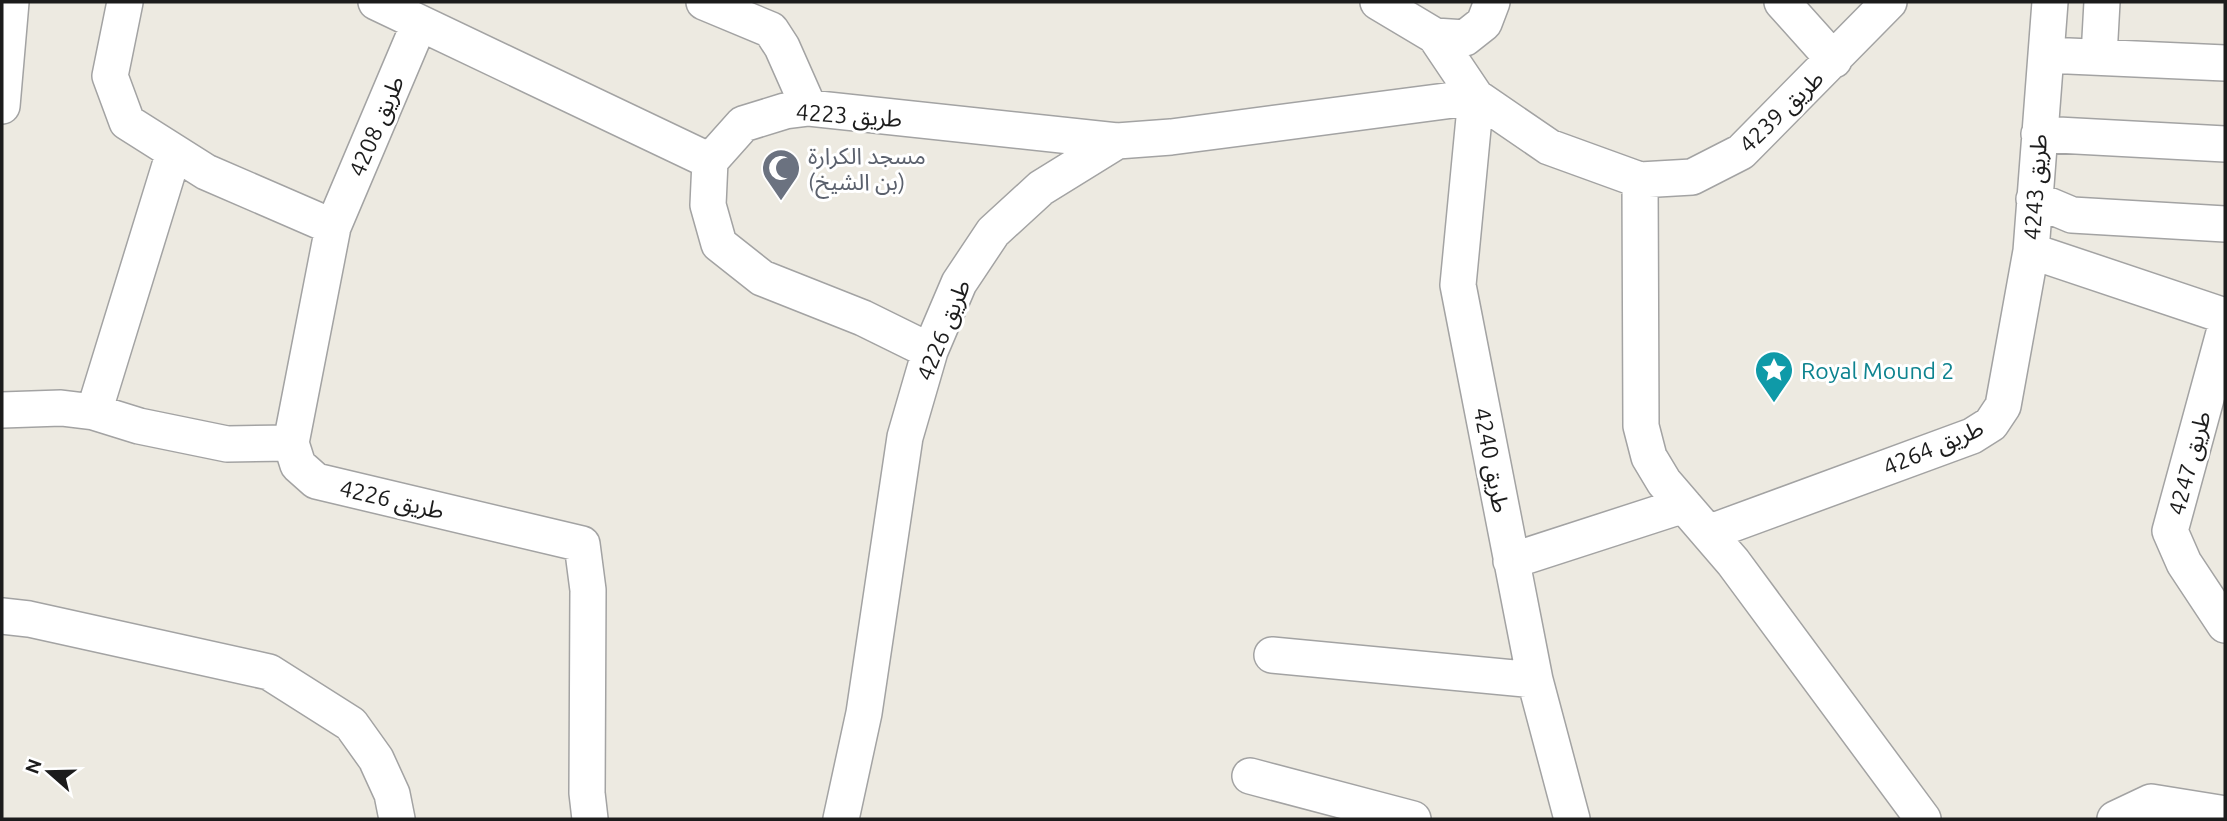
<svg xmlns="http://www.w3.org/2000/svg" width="2227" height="821" font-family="Ubuntu,'Noto Sans Arabic',sans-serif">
	<rect width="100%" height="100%" fill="#edeae1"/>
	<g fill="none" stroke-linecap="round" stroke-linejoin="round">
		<defs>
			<path id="minor" d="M125,2L110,76L127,122L206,172L333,227
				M376,2L710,161
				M704,2L771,30L782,47L809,108
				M1378,2L1435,36L1476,97L1549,147L1640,180L1692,177L1741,152L1889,2
				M1782,2L1834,60
				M419,24L333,227L291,443L298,465L316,481L582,544L588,590L587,793L590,819
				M1435,36L1465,38L1484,23L1492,2
				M2046,55L2225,63
				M2099,56L2102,2
				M2,106L11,2
				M2039,134L2225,144
				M1640,180L1641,426L1649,457L1664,482L1733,562L1923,819
				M2034,199L2072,215L2225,224
				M2031,251L2225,316
				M2225,329L2170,531L2184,563L2225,625
				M930,351L863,318L762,278L719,244L708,205L710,161L743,124L785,111L809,108L1117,141
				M2,410L61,408L94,412L139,426L227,444L291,443
				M94,412L174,152
				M1708,533L1972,436L1991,424L2003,406L2031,251L2050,2
				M1511,561L1684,505
				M2,616L29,619L269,672L351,724L376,759L392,794L397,819
				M1272,655L1535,680
				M1250,776L1413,819
				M841,819L864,713L905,437L930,351L959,283L993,232L1041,188L1117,141L1171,137L1476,97L1458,285L1535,680L1572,819
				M2115,819L2151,802L2225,814"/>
		</defs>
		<use href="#minor" stroke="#a3a3a3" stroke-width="38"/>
		<use href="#minor" stroke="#fff" stroke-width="35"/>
	</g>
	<defs>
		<symbol id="mosque-pin" viewBox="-11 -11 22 30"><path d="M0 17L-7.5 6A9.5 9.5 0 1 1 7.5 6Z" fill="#6b7280" stroke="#fff"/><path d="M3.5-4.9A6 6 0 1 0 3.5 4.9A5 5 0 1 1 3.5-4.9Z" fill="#fff"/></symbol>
		<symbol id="sight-pin" viewBox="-11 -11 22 30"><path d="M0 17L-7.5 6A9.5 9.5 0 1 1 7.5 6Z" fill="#0f9aa8" stroke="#fff"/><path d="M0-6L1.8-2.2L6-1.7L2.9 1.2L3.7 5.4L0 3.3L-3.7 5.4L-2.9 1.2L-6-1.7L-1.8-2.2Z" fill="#fff"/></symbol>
	</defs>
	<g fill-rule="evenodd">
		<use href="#mosque-pin" x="759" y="146" width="44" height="60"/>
		<use href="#sight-pin" x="1752" y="348" width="44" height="60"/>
	</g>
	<g text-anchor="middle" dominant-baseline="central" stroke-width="6" stroke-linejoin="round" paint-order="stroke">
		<g font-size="23" fill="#1c1c1c" stroke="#fff">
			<text transform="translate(1781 111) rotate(-44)">طريق 4239</text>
			<text transform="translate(849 115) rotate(4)">طريق 4223</text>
			<text transform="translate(376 126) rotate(-67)">طريق 4208</text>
			<text transform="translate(2035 187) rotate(-86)">طريق 4243</text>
			<text transform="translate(943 330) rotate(-68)">طريق 4226</text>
			<text transform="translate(1933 447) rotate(-23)">طريق 4264</text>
			<text transform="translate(1492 460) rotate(79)">طريق 4240</text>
			<text transform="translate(2189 463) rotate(-75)">طريق 4247</text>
			<text transform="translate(392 499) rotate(13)">طريق 4226</text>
		</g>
		<g font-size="23" fill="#5b616d" stroke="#fff" text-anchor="start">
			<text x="808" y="155">مسجد الكرارة<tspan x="808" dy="26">(بن الشيخ)</tspan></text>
		</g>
		<g font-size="23" fill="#0d838f" stroke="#fff" text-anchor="start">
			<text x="1801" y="370">Royal Mound 2</text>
		</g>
	</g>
	<rect width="2227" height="821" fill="none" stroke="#1c1c1c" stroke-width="7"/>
	<g transform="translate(49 772) rotate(290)" stroke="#ffffff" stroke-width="5" paint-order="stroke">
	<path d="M0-5L12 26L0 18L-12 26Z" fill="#1c1c1c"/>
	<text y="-10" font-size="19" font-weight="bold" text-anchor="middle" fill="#1c1c1c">N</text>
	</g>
</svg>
